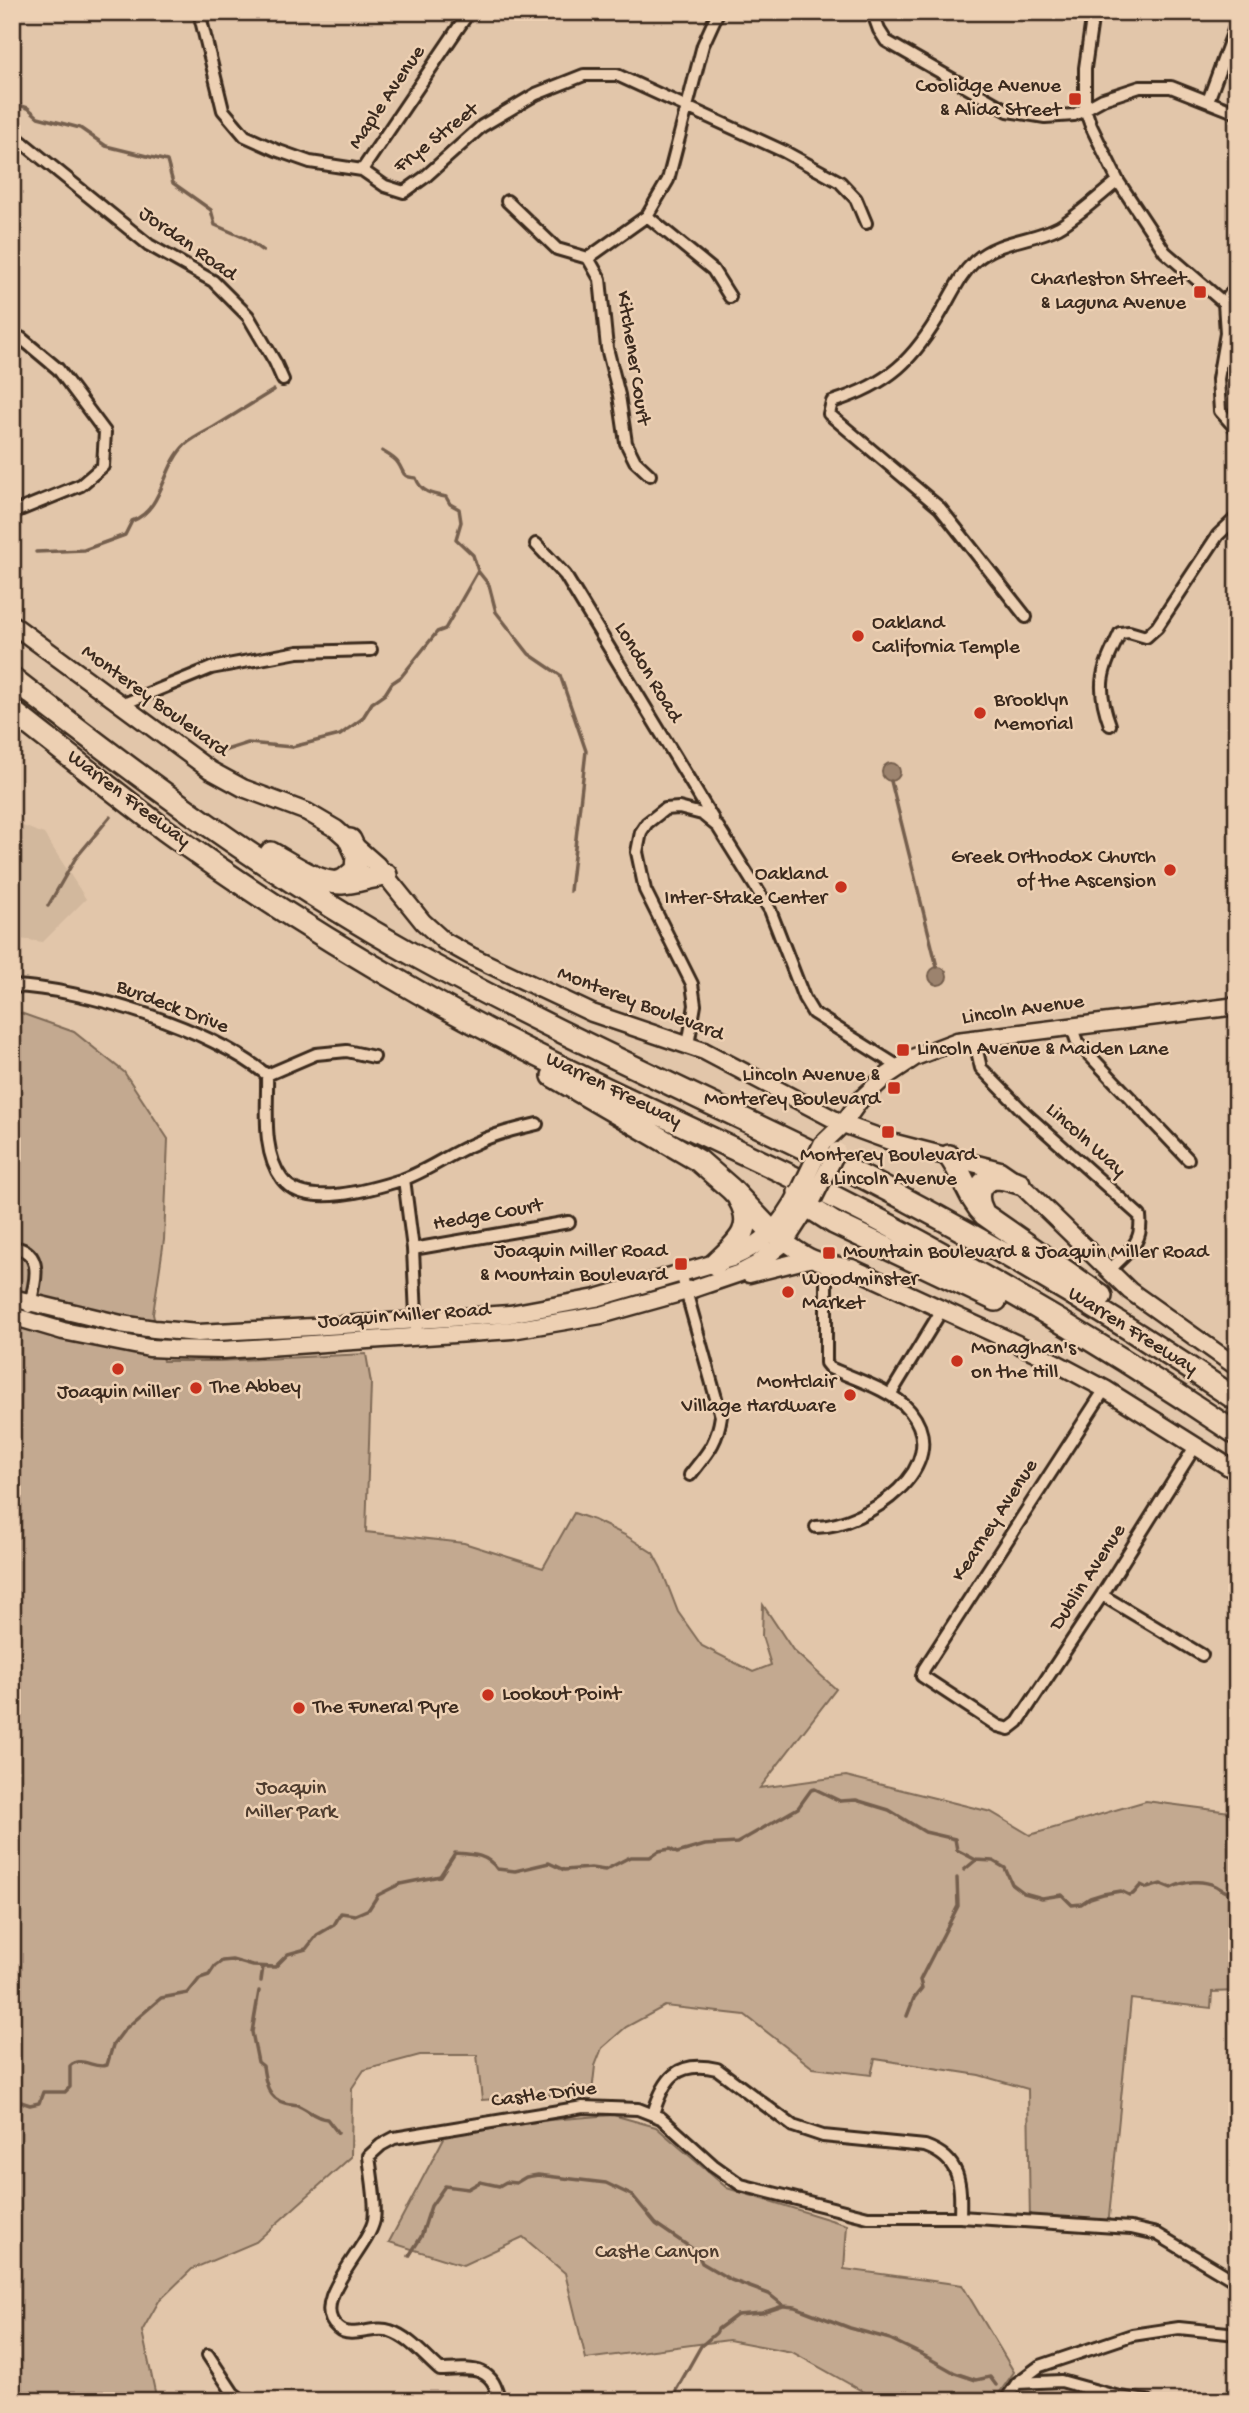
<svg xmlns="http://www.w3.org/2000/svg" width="1249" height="2413" font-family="'Gochi Hand',sans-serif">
	<rect width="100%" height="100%" fill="#e2c6aa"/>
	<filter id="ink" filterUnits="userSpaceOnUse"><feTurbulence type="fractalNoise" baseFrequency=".0143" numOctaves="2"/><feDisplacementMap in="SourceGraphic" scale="14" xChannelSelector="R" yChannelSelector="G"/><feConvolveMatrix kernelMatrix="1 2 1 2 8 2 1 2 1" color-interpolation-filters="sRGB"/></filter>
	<g filter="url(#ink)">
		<path fill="#d2b89d" d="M12,822L44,834L86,899L43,942L12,938Z"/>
		<path fill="#c3a990" stroke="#7f6a57" stroke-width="2" d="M12,1010L74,1032L124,1072L168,1139L164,1240L153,1314L163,1361H219L366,1354L371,1383L366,1532L464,1543L543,1568L574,1513L594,1520L625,1535L653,1553L661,1568L678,1612L702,1646L753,1672L771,1665L762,1636L763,1605L793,1650L836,1689L760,1788L846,1776L991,1812L1030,1835L1146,1801L1237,1813V1991L1212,1992L1211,2008L1131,1999L1108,2227L1030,2223L1028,2089L979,2075L875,2059L871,2075L813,2068L745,2015L665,2006L626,2027L602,2048L595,2066L592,2092L482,2100L477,2055H420L364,2070L352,2088L351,2157L256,2242L192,2269L159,2301L142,2331L157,2401H12Z
			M613,2115L656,2127L727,2188L847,2225L844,2269L962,2285L1014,2372L995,2399L880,2401L792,2352L729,2340L586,2359L565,2273L523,2237L463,2265L389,2242L445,2136L550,2120Z"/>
		<path fill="#9c836e" stroke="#755f4e" stroke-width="2" d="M882 772a9 9 0 1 1 18 0a9 9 0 1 1-18 0Z
			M929 976a9 9 0 1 1 18 0a9 9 0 1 1-18 0Z"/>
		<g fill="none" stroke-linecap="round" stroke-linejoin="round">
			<path stroke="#755f4e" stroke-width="3.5" d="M12,103L28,108L38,117L80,128L106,146L167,161L173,183L211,210L215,225L245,238L263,251
				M382,451C387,454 395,458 398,463C405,473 401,477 416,478C421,492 431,494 446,497L450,504L459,509L461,522L456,539L473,555L478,571L489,585L496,612L529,654L560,675L586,751L570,891
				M36,552L84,550L125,535L132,521C164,509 162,466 186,444C194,437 205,432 214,427C234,415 254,402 274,390
				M223,751L248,743L292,747L340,735L362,719L372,703L385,694L392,683L401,677L437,632L445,629L478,571
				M891,781L937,967
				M48,906L75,859L110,817
				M964,1870L976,1860
				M261,1981L263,1967
				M259,1991L252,2032L258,2062L263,2066C265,2081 268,2099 285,2103C292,2105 295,2103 301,2107C311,2112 316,2118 327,2119L338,2133
				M907,2016L914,1998L922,1988L920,1980L958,1906L957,1878
				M12,2099L30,2105L39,2103L43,2092H65L70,2087V2066C82,2055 94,2070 107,2065L113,2045L125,2029L161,1998L188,1993L200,1978L209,1975L215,1966L222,1961L232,1960L253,1966L275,1967L288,1954L306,1949L317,1935L334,1925L341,1913L355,1915L369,1909L378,1895L400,1884L440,1876L455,1853C472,1854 487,1854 497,1869L515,1871L549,1863L564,1870L591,1868L605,1870L630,1857H650L659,1851L670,1849L677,1853L705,1845L737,1843L798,1808L811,1790L815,1789L840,1801L856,1800L889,1810L925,1832L955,1839L957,1850L976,1860L993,1861L1005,1868L1012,1884L1024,1893L1042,1898L1062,1895L1072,1905L1081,1904L1090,1898L1103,1894L1121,1891L1129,1895L1133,1894L1141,1885L1147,1888L1161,1884L1171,1888C1184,1881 1202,1879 1216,1886C1223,1890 1228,1894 1237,1895
				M409,2256L421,2237L431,2206L445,2186L468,2189L480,2182L499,2186L506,2182L516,2183L526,2177L538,2175L606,2183L633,2196L656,2224L697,2252L702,2263L731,2280L769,2294L784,2306L795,2307L850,2328L890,2339L925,2356L955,2373L976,2380L990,2377L996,2385
				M664,2401L675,2392L701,2346L716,2333L718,2329L737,2315L762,2313L783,2306"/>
			<defs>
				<path id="street" d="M199,12L223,110L245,136L276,150L310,162L362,170L385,186L404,192L425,177L482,126L536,94L584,75H617L785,152L840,182L856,199L866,223
					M878,12L875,19L879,30L886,41L1008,111L1045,117L1074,115L1103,99L1140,87H1171L1237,113
					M1093,12L1085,68V109L1091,126L1118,181L1165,252L1224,303L1226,333L1218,379L1220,411L1237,430
					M1208,101L1237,22
					M12,134L149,245L213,281L248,316L275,362L283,380
					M362,170L469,12
					M507,201L557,249L588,258L600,279L607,348L619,395L626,443L635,461L650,475
					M647,216L713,270L730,297
					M588,258L647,216L668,180L703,45L718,12
					M1224,303L1237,285
					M12,335L21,338L58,369L105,432L103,466L81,485L12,513
					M536,544L565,575L713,819
					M1026,617L940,508L829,414L832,402C889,384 914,360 943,309C953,292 960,275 975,261C1000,239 1033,241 1059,227C1079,215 1099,196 1118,181
					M121,705L211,668L298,652L371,650
					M1110,725C1095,684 1102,671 1120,633L1129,632L1146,637L1157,627L1218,535L1237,517
					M12,986C83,988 212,1029 267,1075C268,1107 261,1151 282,1179C305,1210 373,1189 404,1179C429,1170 451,1153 476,1143C495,1134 516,1129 537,1124
					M1071,1025L1077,1042L1188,1159
					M974,1038L981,1068L1026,1114L1140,1216C1143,1245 1128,1250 1109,1271
					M688,1045L695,1005L692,984L645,890L637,852L641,832L647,823L665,809L679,808L702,814L718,827L770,910L804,998L813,1013L899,1067
					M267,1075L316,1054L347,1051L374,1057
					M404,1179L413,1249L417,1338
					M12,1247C46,1251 35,1285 29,1307
					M413,1249L569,1222
					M681,1273L721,1416C717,1444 707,1453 690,1475
					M1105,1389L924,1669L922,1676L998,1726L1009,1729L1018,1722L1102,1595L1196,1445
					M890,1395L943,1308
					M816,1527C866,1526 955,1467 910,1411C894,1391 853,1378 830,1368L826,1363V1265
					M1102,1595L1202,1655
					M653,2114C664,2078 677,2060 717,2069L793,2126L823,2136L925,2146C961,2159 961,2182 960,2217
					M208,2355L233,2393L243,2401
					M1017,2383L1061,2381L1119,2397L1147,2401
					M499,2401C494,2364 470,2369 440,2370C425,2357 409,2337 390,2331C374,2325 351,2340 338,2328C307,2302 368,2250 374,2220C377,2204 371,2174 369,2156L381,2145L394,2138L583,2107L638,2109L661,2118L713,2165L741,2185L868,2217H960L1131,2228L1157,2234L1237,2282
					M1005,2401L1017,2383L1040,2366L1132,2335L1179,2328L1237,2334"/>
				<path id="secondary" d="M12,624L210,770L243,788L307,812L336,829L377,865L423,922L444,941L471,956L592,1013L704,1051L843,1124L895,1143L1000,1170L1019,1183L1130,1291L1237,1367
					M822,1144L843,1124L860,1100L885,1077L915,1057L957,1041L1237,1006
					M777,1236C807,1258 815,1263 852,1268L1041,1355L1105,1389L1237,1472
					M749,1274L809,1259
					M12,1298L121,1324L154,1329L198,1333L312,1327L510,1314L596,1298L732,1258C764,1244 783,1223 799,1192
					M12,1316L63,1331L149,1348L172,1349L223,1350L512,1330L601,1315L687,1291L740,1273L757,1264L785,1242L813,1199"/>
				<path id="highway" d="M12,678C140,778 270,875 412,954C555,1033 703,1098 849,1170C983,1238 1113,1315 1237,1400
					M12,711C63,751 113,791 165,830C246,889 331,943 418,992C553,1069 697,1129 836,1198C974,1267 1108,1347 1237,1434
					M271,853C292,865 318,884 342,883C357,882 371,876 386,875
					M337,882L344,880L356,870L357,855L350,840
					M553,1076L699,1161L731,1189L772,1232
					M949,1156C964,1175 968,1198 985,1215L1101,1296
					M799,1192L809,1207L834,1223L996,1300
					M982,1210C975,1197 978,1180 996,1178C1004,1178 1012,1181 1019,1183
					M715,1264C736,1244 757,1229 739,1199"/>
			</defs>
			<use href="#street" stroke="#3b2a1e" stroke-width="16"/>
			<use href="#secondary" stroke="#3b2a1e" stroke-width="21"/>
			<use href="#highway" stroke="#3b2a1e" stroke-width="26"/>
			<use href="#street" stroke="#edd0b3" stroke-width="10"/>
			<use href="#secondary" stroke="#edd0b3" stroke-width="16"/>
			<use href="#highway" stroke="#edd0b3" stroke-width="21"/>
			<defs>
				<path id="secondary-bridge" d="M799,1192L822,1144
					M813,1199L837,1151"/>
			</defs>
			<use href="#secondary-bridge" stroke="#3b2a1e" stroke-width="21" stroke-linecap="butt"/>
			<use href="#secondary-bridge" stroke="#edd0b3" stroke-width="16"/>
		</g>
	</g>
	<g fill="#c8321e" stroke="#edd0b3" stroke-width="2.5">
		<rect x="1068" y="92" width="14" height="14" rx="3.5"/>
		<rect x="1193" y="285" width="14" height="14" rx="3.5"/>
		<circle cx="858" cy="636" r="7"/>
		<circle cx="980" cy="713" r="7"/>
		<circle cx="1170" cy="870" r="7"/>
		<circle cx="841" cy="887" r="7"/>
		<rect x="896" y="1043" width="14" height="14" rx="3.5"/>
		<rect x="887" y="1081" width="14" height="14" rx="3.5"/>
		<rect x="881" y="1125" width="14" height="14" rx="3.5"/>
		<rect x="822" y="1246" width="14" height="14" rx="3.5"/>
		<rect x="674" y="1257" width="14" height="14" rx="3.5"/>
		<circle cx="788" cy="1292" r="7"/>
		<circle cx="957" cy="1361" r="7"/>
		<circle cx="118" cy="1369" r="7"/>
		<circle cx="196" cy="1388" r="7"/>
		<circle cx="850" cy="1395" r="7"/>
		<circle cx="488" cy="1695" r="7"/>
		<circle cx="299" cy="1708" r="7"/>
	</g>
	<g text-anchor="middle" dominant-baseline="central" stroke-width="5" stroke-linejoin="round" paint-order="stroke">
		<g font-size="21" fill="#3b2a1e" stroke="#edd0b3" text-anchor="start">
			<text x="1061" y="87" text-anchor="end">Coolidge Avenue<tspan x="1061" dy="24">&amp; Alida Street</tspan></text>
			<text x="1186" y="280" text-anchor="end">Charleston Street<tspan x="1186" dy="24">&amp; Laguna Avenue</tspan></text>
			<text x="872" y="624">Oakland<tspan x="872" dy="24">California Temple</tspan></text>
			<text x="994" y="701">Brooklyn<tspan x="994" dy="24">Memorial</tspan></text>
			<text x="1156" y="858" text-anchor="end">Greek Orthodox Church<tspan x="1156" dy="24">of the Ascension</tspan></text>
			<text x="827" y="875" text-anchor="end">Oakland<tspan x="827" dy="24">Inter-Stake Center</tspan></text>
			<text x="917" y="1050">Lincoln Avenue &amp; Maiden Lane</text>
			<text x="880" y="1076" text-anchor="end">Lincoln Avenue &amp;<tspan x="880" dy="24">Monterey Boulevard</tspan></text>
			<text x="888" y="1156" text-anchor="middle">Monterey Boulevard<tspan x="888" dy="24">&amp; Lincoln Avenue</tspan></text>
			<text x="667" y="1252" text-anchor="end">Joaquin Miller Road<tspan x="667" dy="24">&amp; Mountain Boulevard</tspan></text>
			<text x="843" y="1253">Mountain Boulevard &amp; Joaquin Miller Road</text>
			<text x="802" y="1280">Woodminster<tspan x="802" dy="24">Market</tspan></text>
			<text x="971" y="1349">Monaghan's<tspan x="971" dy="24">on the Hill</tspan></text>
			<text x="836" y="1383" text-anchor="end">Montclair<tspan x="836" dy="24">Village Hardware</tspan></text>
			<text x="210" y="1388">The Abbey</text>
			<text x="118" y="1393" text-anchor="middle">Joaquin Miller</text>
			<text x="502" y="1695">Lookout Point</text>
			<text x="313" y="1708">The Funeral Pyre</text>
		</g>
		<g font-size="21" fill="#3b2a1e" stroke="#edd0b3">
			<text transform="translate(388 98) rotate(-56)">Maple Avenue</text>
			<text transform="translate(437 139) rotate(-38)">Frye Street</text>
			<text transform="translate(187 245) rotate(35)">Jordan Road</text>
			<text transform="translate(632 358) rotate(81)">Kitchener Court</text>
			<text transform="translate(647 673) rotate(59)">London Road</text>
			<text transform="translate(154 702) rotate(36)">Monterey Boulevard</text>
			<text transform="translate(128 800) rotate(37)">Warren Freeway</text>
			<text transform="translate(640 1005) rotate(21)">Monterey Boulevard</text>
			<text transform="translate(172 1008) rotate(21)">Burdeck Drive</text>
			<text transform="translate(1023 1011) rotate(-8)">Lincoln Avenue</text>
			<text transform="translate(613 1091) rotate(26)">Warren Freeway</text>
			<text transform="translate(1085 1141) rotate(42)">Lincoln Way</text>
			<text transform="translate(488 1216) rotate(-10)">Hedge Court</text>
			<text transform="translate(404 1317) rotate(-4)">Joaquin Miller Road</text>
			<text transform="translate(1132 1332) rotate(32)">Warren Freeway</text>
			<text transform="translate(996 1521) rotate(-57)">Kearney Avenue</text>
			<text transform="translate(1089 1578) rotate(-57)">Dublin Avenue</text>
			<text transform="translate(544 2096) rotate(-7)">Castle Drive</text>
		</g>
		<g font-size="21" fill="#4f3d2f" stroke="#edd0b3">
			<text x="291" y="1789">Joaquin<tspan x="291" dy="24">Miller Park</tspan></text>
			<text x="657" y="2253">Castle Canyon</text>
		</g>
	</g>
	<rect width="1249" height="2413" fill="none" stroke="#edd0b3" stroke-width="42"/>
	<rect x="21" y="21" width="1207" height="2371" fill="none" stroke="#3b2a1e" stroke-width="2.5" filter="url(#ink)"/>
</svg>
